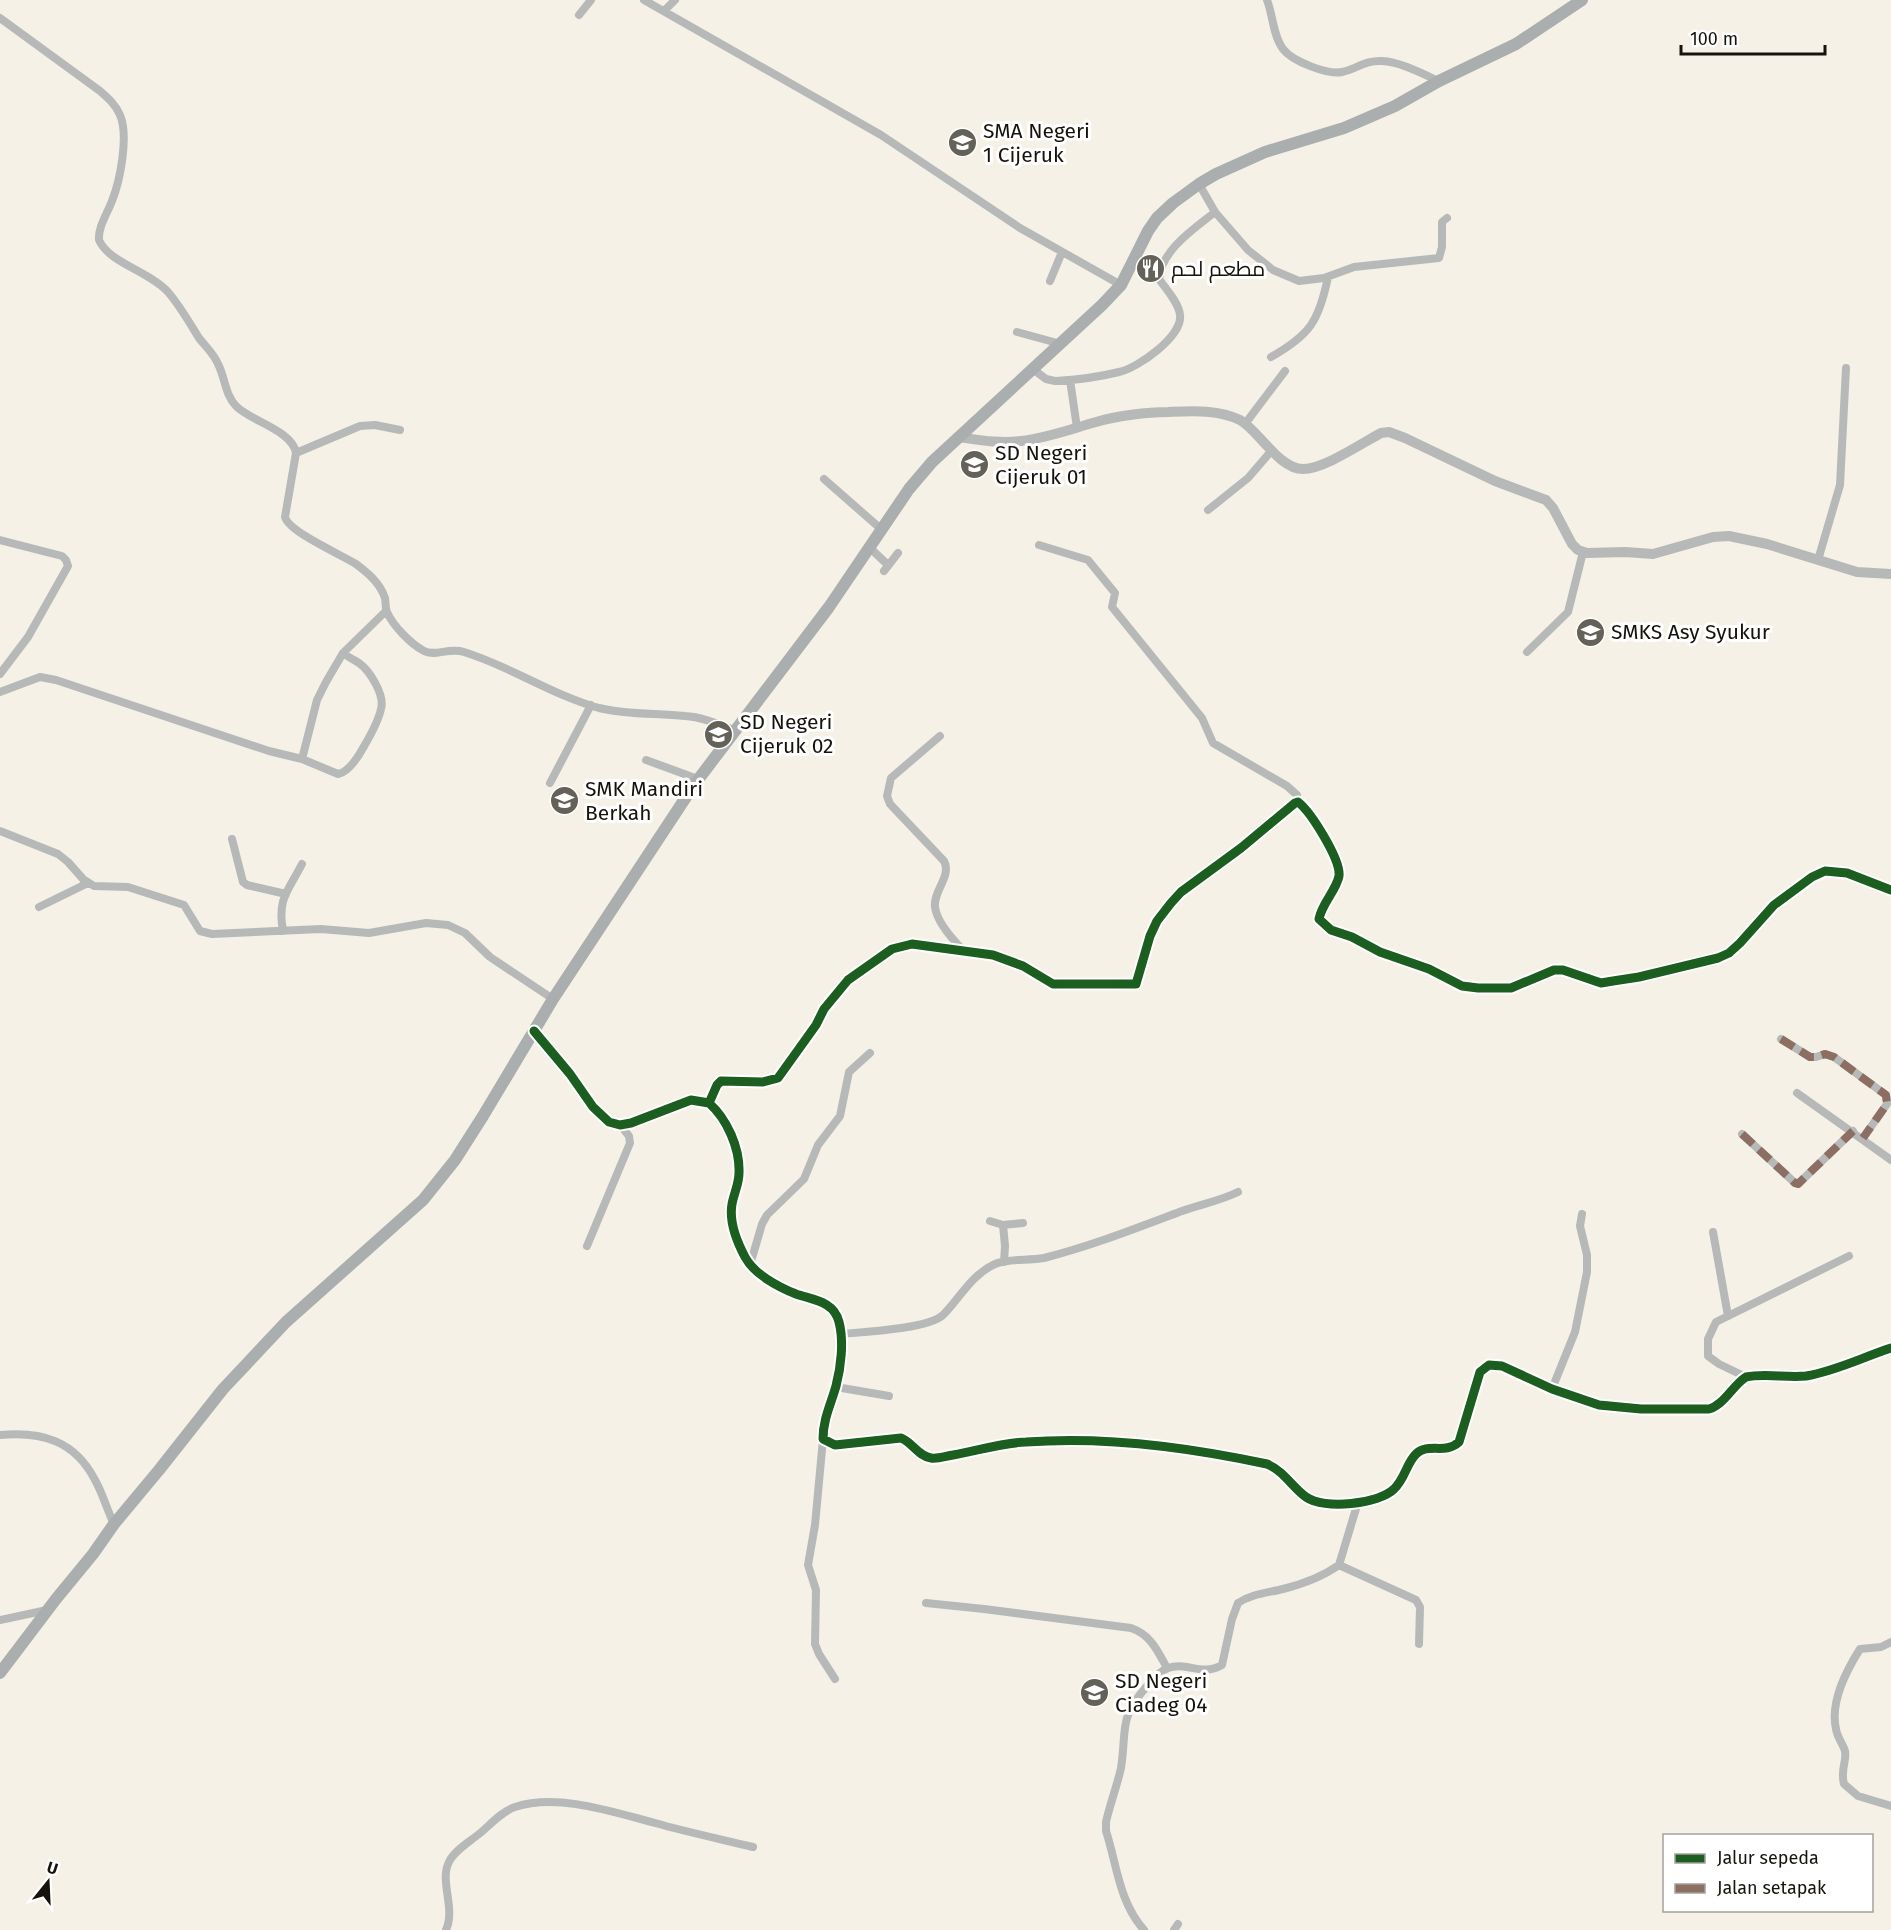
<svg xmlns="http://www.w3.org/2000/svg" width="1891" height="1930" font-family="'Fira Sans',Cairo,sans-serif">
	<rect width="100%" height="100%" fill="#f6f1e6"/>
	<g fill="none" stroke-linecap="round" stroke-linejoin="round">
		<path stroke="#b7b9b9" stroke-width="8" d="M644,0L881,135L1020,228L1121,285
			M1267,0C1273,15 1273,36 1283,49C1292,61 1327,75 1342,72C1356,69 1366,60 1382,61C1401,62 1421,73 1439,81
			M664,11L675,0
			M579,15L591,0
			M0,18L100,91C108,98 116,105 120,115C129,136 120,181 112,201C107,214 98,227 99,240C109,263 149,271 168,292C180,306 189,322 199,338C205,346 214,354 218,364C225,377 225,395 236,406C250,421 292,430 296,453L285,517C289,532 340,554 356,564C368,573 380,583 385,598C386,603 385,608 387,612C393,626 411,644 424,651C435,657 449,647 464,652C510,666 552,695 599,708C627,715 657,713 685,716C702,717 718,724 734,730
			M1199,184L1215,212L1248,250L1273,270L1299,281L1324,278L1354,267L1439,258L1442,247V222L1447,218
			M1050,281L1062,252
			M1017,332L1061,344
			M1271,357C1310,335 1319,321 1328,277
			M1034,370L1046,379L1055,381C1076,380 1099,377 1119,372C1138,368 1183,336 1180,315C1179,303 1166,289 1159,279C1161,250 1195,228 1215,212
			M1070,380L1077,428
			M1245,424L1285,371
			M296,453L360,426L375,425L400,430
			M824,479L881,529
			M1208,510L1248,478L1272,450
			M0,540L62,556L66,560L68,566L28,637L0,674
			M1039,545L1088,560L1115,593L1112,607L1202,718L1213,743L1287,786L1297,795L1298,802
			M869,547L888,565
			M1818,560L1840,485L1846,368
			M884,571L898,553
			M1527,652L1568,612L1583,552
			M343,653C348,657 354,660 359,663C370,671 385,695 381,709C378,723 370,736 363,748C358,757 349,772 338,774L302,759L317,700L326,682L343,653L386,611
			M0,692L40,677L56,680L269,751L302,759
			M940,736L891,778L887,796L890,804L944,861C952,876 933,891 935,907C937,923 953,940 964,951
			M646,760L698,779
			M550,783L591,705
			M0,831L58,854L68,862L83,879L94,886L128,887L184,905L200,931L212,934L321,929L369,933L426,923L448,925L465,933L490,957L553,999
			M232,839L243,882L247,885L286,894
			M39,907L88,883
			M283,931C277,899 288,891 302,864
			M534,1031L570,1074L593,1107L609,1122L620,1125L631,1123L691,1100L709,1103C727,1119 740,1148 739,1173C739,1184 734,1193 732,1204C729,1221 737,1242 745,1257C754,1274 778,1287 796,1294C813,1300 834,1301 839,1322C844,1341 841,1367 836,1386C831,1404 823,1419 823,1439L835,1445L901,1438C912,1442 918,1456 931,1458C938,1459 946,1456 953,1455C977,1451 1001,1443 1026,1442C1107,1436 1188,1447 1267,1464C1284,1471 1292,1487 1306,1497C1324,1510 1379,1504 1394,1489C1405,1479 1406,1464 1416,1454C1428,1442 1445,1455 1459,1442L1480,1372L1489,1365L1502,1366L1552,1389L1599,1405L1641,1409H1709C1724,1405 1733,1385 1746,1377C1765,1373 1786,1378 1806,1376C1836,1371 1863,1357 1891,1348
			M1781,1039L1810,1057H1816L1825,1054L1834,1057L1886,1095L1887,1104L1863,1138
			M1797,1093L1891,1160
			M709,1103L717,1085L721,1081L763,1082L778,1078L816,1025L824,1009L848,980L892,949L912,944L993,955L1023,966L1053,984H1136L1150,936L1157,921L1171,903L1181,892L1241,848L1295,803L1298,802C1311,812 1341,860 1339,876C1336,891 1322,903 1319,919L1331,930L1352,937L1380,952L1429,969L1462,986L1478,988H1511L1554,970H1563L1601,983L1613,981L1639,977L1718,958L1729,953L1740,943L1774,905L1812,877L1825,871L1847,873L1891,890
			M1742,1134L1795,1183L1798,1184L1853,1131
			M990,1221L1003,1225L1023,1223
			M1003,1225L1005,1246L1004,1262
			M1713,1232L1728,1316
			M587,1246L630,1143L629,1136L620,1125
			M750,1265L762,1224L767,1215L804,1179L818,1145L840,1116L849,1072L870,1053
			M841,1334C863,1332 928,1329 943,1315C960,1298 971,1275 995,1264C1009,1258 1028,1261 1044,1258C1091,1246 1137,1228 1182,1211C1201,1204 1220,1201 1238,1192
			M1746,1377L1719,1364L1708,1356V1339L1716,1322L1849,1256
			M836,1387L889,1396
			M1552,1389L1575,1332L1587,1272V1255L1580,1226L1582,1214
			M0,1435C42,1431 75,1441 95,1480C103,1494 107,1510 114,1524
			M823,1439L815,1525L808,1565L816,1590L815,1644L819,1654L835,1679
			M1339,1565L1416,1600L1420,1607L1419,1644
			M926,1603L984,1609L1131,1628C1151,1635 1157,1650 1167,1668
			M0,1620L47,1610
			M1891,1642L1881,1647L1860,1649C1846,1671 1830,1703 1836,1729C1837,1737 1843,1744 1845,1751C1847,1762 1840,1769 1844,1784L1858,1796L1891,1806
			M446,1930C456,1908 439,1881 449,1862C454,1851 469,1842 479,1834C489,1826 502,1811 515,1807C558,1793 613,1812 655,1823C687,1832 720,1839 753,1847
			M1144,1930C1119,1902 1117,1865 1106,1831V1822C1110,1804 1117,1786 1121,1768C1127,1729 1118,1719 1147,1686C1152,1680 1160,1671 1168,1668C1187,1661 1201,1677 1222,1665L1232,1619L1238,1603C1251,1594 1267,1593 1283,1589C1303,1584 1322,1577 1339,1565L1358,1502
			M1174,1930L1178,1924"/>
		<path stroke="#b7b9b9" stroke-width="10" d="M958,437C979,440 1000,444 1021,441C1047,438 1071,429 1096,422C1116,416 1147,412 1168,412C1191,411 1218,409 1240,420C1259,431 1279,469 1303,469C1324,469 1362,443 1381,433L1389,432L1405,438L1495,481L1546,500L1553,508L1572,544L1578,550L1587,553L1625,552L1653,554L1713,537L1729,536L1767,544L1857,572L1891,574"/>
		<path stroke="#abaeae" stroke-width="12" d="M0,1673L56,1599L93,1554L114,1524L159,1470L223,1389L286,1322L423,1200L455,1160L483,1116L553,999L694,785L829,607L909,489L932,462L1102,305L1121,285L1148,231L1157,218L1173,203L1199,184L1216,174L1265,152L1344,128L1395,106L1439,81L1516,44L1582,0"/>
		<path stroke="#8d6e63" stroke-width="8" stroke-dasharray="15 8" stroke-linecap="butt" d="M1781,1039L1810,1057H1816L1825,1054L1834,1057L1886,1095L1887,1104L1863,1138
			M1742,1134L1795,1183L1798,1184L1853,1131"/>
		<defs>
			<path id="cycleway" d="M534,1031L570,1074L593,1107L609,1122L620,1125L631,1123L691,1100L709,1103C727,1119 740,1148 739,1173C739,1184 734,1193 732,1204C729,1221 737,1242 745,1257C754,1274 778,1287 796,1294C813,1300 834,1301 839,1322C844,1341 841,1367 836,1386C831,1404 823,1419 823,1439L835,1445L901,1438C912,1442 918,1456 931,1458C938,1459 946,1456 953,1455C977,1451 1001,1443 1026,1442C1107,1436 1188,1447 1267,1464C1284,1471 1292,1487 1306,1497C1324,1510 1379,1504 1394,1489C1405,1479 1406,1464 1416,1454C1428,1442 1445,1455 1459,1442L1480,1372L1489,1365L1502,1366L1552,1389L1599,1405L1641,1409H1709C1724,1405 1733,1385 1746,1377C1765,1373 1786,1378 1806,1376C1836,1371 1863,1357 1891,1348
				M709,1103L717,1085L721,1081L763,1082L778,1078L816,1025L824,1009L848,980L892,949L912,944L993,955L1023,966L1053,984H1136L1150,936L1157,921L1171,903L1181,892L1241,848L1295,803L1298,802C1311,812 1341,860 1339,876C1336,891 1322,903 1319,919L1331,930L1352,937L1380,952L1429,969L1462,986L1478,988H1511L1554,970H1563L1601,983L1613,981L1639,977L1718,958L1729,953L1740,943L1774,905L1812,877L1825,871L1847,873L1891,890"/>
		</defs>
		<use href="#cycleway" stroke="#fff" stroke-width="13"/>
		<use href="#cycleway" stroke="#1b5e20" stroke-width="9"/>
	</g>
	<defs>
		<symbol id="school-disc" viewBox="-11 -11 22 22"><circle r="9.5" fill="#646158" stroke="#fff"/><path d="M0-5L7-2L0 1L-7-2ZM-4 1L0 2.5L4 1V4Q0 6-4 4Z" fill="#fff"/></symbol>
		<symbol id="restaurant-disc" viewBox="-11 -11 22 22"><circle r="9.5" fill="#646158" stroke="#fff"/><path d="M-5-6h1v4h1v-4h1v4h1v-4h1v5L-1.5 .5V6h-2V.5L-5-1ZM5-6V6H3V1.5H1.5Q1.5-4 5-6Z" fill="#fff"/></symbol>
	</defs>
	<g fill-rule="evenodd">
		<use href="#school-disc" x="946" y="126" width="33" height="33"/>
		<use href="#restaurant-disc" x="1134" y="252" width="33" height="33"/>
		<use href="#school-disc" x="958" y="448" width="33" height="33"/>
		<use href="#school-disc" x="1574" y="616" width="33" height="33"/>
		<use href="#school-disc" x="702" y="718" width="33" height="33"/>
		<use href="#school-disc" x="548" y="784" width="33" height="33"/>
		<use href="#school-disc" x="1078" y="1676" width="33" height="33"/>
	</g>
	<g text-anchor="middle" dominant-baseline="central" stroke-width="6" stroke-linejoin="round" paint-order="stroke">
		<g font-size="21" fill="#16130c" stroke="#fff" text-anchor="start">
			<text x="983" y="131">SMA Negeri<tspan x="983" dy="24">1 Cijeruk</tspan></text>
			<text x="1171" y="269">مطعم لحم</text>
			<text x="995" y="453">SD Negeri<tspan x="995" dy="24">Cijeruk 01</tspan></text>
			<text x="1611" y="632">SMKS Asy Syukur</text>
			<text x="740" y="722">SD Negeri<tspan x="740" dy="24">Cijeruk 02</tspan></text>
			<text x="585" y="789">SMK Mandiri<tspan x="585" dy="24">Berkah</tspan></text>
			<text x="1115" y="1681">SD Negeri<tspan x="1115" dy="24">Ciadeg 04</tspan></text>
		</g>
	</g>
	<rect x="1663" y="1834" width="210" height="78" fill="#ffffff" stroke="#a2a19e" stroke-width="1.5"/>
	<rect x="1675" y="1854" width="30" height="9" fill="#1b5e20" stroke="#a2a19e" stroke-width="1.5"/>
	<text x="1717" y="1864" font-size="18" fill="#16130c">Jalur sepeda</text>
	<rect x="1675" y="1884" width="30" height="9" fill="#8d6e63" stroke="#a2a19e" stroke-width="1.5"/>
	<text x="1717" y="1894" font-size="18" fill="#16130c">Jalan setapak</text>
	<g transform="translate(48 1882) rotate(18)" stroke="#ffffff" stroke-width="4.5" paint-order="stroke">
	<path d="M0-4.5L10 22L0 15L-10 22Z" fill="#16130c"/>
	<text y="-9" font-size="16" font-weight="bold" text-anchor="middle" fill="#16130c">U</text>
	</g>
	<path d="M1681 45v9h144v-9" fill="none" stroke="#16130c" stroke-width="3"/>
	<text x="1690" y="45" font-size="18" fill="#16130c" stroke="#ffffff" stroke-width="4.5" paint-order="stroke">100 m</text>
</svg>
